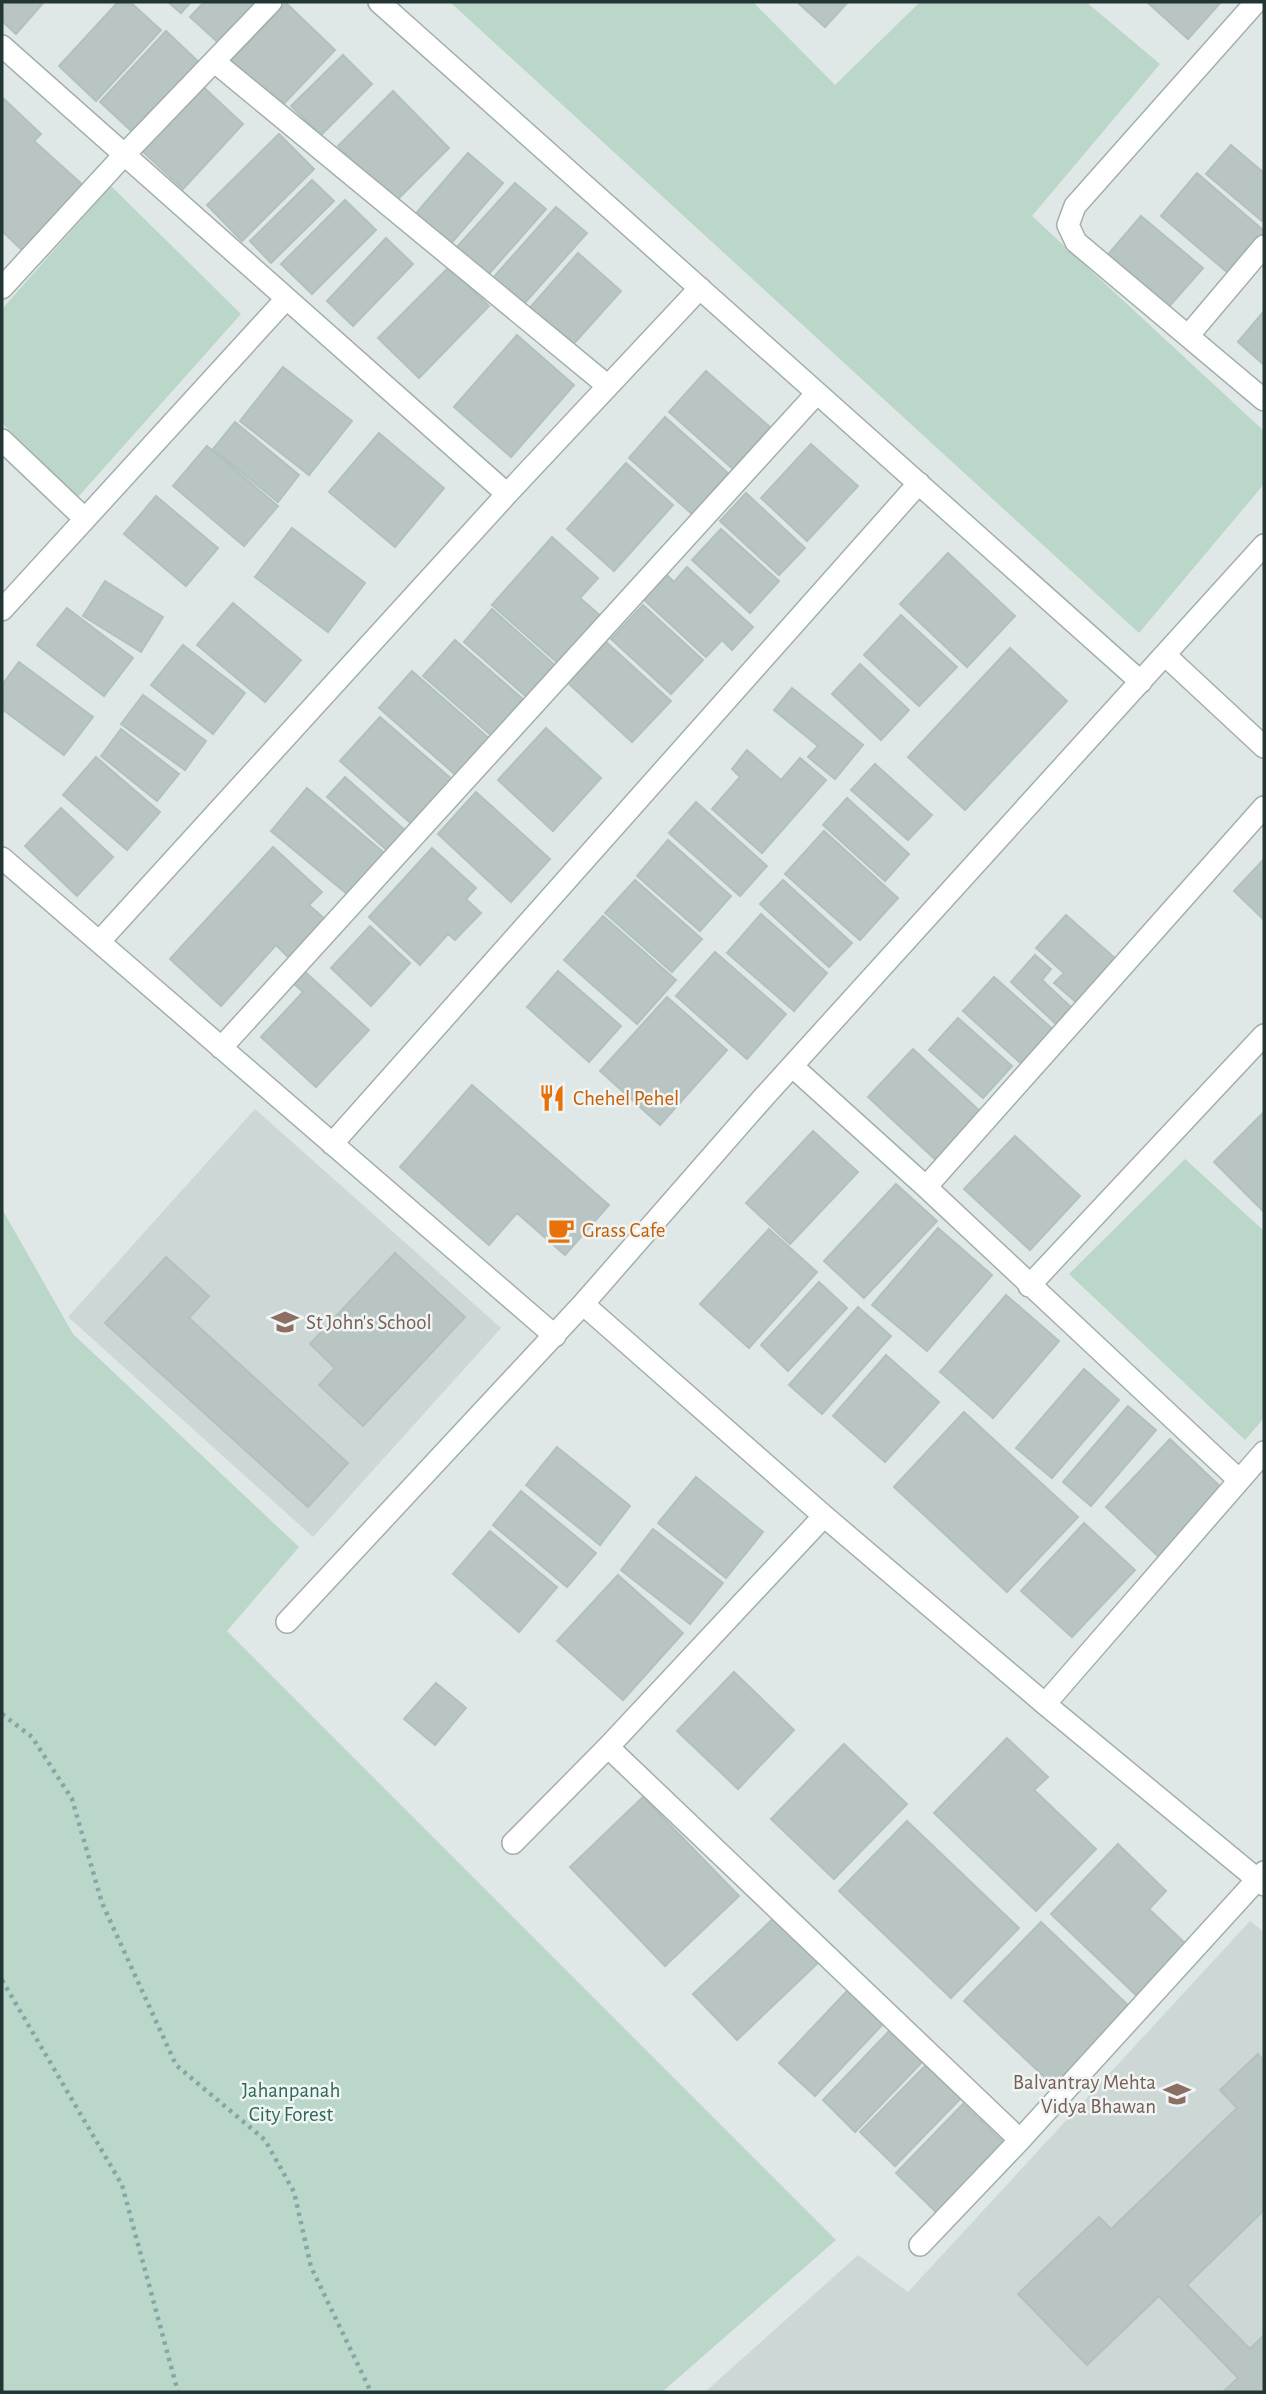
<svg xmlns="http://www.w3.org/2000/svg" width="1266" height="2394" font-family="'Alegreya Sans',sans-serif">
	<rect width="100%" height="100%" fill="#dfe8e6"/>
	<path fill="#cdd8d6" d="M255,1109L501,1328L313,1537L68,1317Z
		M1250,1921L1264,1932V2392H705L858,2255L908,2292Z"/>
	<path fill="#bad7c9" d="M450,2H753L835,85L920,2H1086L1160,64L1032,216L1264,431V484L1139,633Z
		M111,186L241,314L78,497L2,423V309Z
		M1185,1159L1264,1231V1418L1245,1440L1069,1274Z
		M2,1209L73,1334L299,1547L227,1631L836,2240L662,2392H2Z"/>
	<path fill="#b8c5c3" stroke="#b2c1bf" stroke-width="2" d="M2,2H44L16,34L2,21Z
		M118,2H130L161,30L96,101L59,66Z
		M168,2H191L181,13Z
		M204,2H263L222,46L190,17Z
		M797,2H848L825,27Z
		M1147,2H1221L1188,39Z
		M286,3L335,50L276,112L226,66Z
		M166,31L204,67L139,138L100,102Z
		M343,55L372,84L321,135L291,106Z
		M199,83L243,124L183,189L139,148Z
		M393,91L449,148L395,202L338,146Z
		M4,99L41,134L34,141L83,185L23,251L2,231V101Z
		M279,134L314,169L242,241L207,205Z
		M1231,145L1264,173V218L1262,221L1206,174Z
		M468,153L503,183L448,247L413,217Z
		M1197,173L1264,231V242L1234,278L1161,216Z
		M312,180L334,201L271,263L250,241Z
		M515,183L546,209L487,276L456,248Z
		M345,200L376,230L312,294L281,264Z
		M556,207L587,233L523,305L493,278Z
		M1141,216L1203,268L1166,310L1105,258Z
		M386,238L413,264L353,326L327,301Z
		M578,253L621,291L570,348L528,310Z
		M449,267L489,306L419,378L378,338Z
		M1264,311V365L1238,342Z
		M517,335L574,385L511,457L454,407Z
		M283,367L352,421L309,475L240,421Z
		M706,371L770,427L733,469L669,412Z
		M665,417L728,473L692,514L629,458Z
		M235,422L299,475L278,502L213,449Z
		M379,433L444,488L395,547L329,492Z
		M811,444L858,486L807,541L761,498Z
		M207,446L278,506L244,546L173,486Z
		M626,463L673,505L614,571L567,529Z
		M746,493L805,548L779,575L720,521Z
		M156,496L218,548L186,586L124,534Z
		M292,528L365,583L328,632L255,577Z
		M721,529L779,581L750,613L692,560Z
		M552,537L598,578L580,598L602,617L560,665L492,605Z
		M948,553L1015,616L967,667L900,604Z
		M687,567L753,627L732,650L722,640L706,657L642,598L665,573L674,582Z
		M105,581L163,617L141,652L83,616Z
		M233,603L301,660L265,702L197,645Z
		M643,605L703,660L671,694L611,639Z
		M67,608L133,658L104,696L37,645Z
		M492,609L557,667L529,699L464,642Z
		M901,615L957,667L919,706L864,655Z
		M455,640L524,700L492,736L423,676Z
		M605,641L671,701L632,742L567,682Z
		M183,645L245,693L213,734L151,685Z
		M1010,648L1067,701L965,810L908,757Z
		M19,662L93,717L64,755L2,709V685Z
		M860,664L909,710L881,740L832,694Z
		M412,671L491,740L458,777L379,708Z
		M792,688L863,745L835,779L808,757L818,746L774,710Z
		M143,695L206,741L185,770L121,724Z
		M380,717L454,781L414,826L340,761Z
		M546,728L601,778L553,831L498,780Z
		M121,729L179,774L157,801L101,756Z
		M747,750L781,780L800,758L826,780L762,853L712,809L740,777L732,769Z
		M96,757L160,812L127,850L63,795Z
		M875,764L932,815L908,840L851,790Z
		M345,777L407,832L389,852L327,797Z
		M307,788L388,856L352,898L271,831Z
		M476,792L550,859L511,902L438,834Z
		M847,798L909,854L885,881L823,825Z
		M696,802L767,866L740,896L669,833Z
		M61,808L113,857L77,896L25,846Z
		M824,831L898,898L860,940L785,874Z
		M668,840L731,896L700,931L637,876Z
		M273,847L322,892L309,905L325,919L289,958L276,945L221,1006L170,959Z
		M432,848L476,888L466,899L481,913L455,940L448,934L420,965L369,917Z
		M1264,859V920L1234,891Z
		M635,880L702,939L672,972L605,913Z
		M783,880L852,943L829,967L760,904Z
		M761,914L827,973L794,1011L727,953Z
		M1066,915L1116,959L1076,1002L1054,983L1064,973L1036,948Z
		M603,916L676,980L637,1024L564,960Z
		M370,926L410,963L371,1006L331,968Z
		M715,952L786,1014L747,1059L676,996Z
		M1035,955L1051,969L1042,980L1071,1007L1056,1024L1011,982Z
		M304,971L369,1030L316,1087L261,1037L303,992L293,983Z
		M558,971L621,1026L589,1062L527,1007Z
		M994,977L1057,1033L1026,1068L963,1011Z
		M667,997L727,1050L660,1125L600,1071Z
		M958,1018L1012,1066L983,1098L929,1050Z
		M913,1049L983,1114L938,1162L868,1097Z
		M472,1085L609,1205L565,1255L517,1213L489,1245L400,1167Z
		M1264,1112V1212L1214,1162Z
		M813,1131L858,1172L790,1244L746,1203Z
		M1015,1136L1080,1196L1030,1250L964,1189Z
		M896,1184L937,1221L864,1298L824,1261Z
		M938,1228L992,1275L927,1351L872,1305Z
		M769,1229L817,1272L749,1348L700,1304Z
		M395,1253L465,1317L363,1426L319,1385L335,1368L310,1344Z
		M166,1257L209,1296L189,1318L348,1463L308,1507L105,1323Z
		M819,1282L847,1308L788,1371L761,1345Z
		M1006,1295L1059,1341L993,1418L940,1372Z
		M858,1307L891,1336L822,1414L789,1385Z
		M886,1355L939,1402L885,1462L833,1416Z
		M1084,1369L1119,1400L1052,1478L1016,1448Z
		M1128,1406L1156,1430L1091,1506L1063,1482Z
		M964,1412L1078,1517L1007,1592L894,1487Z
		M1170,1439L1224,1490L1160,1558L1106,1507Z
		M557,1447L630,1506L600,1545L526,1485Z
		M696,1477L763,1532L726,1578L658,1523Z
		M521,1491L596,1553L567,1587L493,1525Z
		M1084,1523L1135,1570L1072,1637L1021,1591Z
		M653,1529L723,1583L690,1624L621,1570Z
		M490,1531L557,1587L519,1632L453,1574Z
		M618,1575L683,1633L623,1700L557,1641Z
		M734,1672L794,1730L738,1789L677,1731Z
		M436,1683L466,1708L435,1745L404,1719Z
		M1007,1738L1048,1777L1034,1790L1096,1849L1036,1911L934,1813Z
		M844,1744L907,1804L834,1879L771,1819Z
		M643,1797L739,1896L665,1966L570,1867Z
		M907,1821L1019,1928L951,1998L839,1891Z
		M1118,1844L1166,1891L1149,1909L1187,1945L1137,1996L1051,1914Z
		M776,1916L820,1961L737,2040L693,1994Z
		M1041,1922L1131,2008L1055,2087L964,2001Z
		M849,1989L884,2023L815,2096L779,2063Z
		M893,2027L925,2059L855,2132L823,2100Z
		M1258,2054L1264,2061V2210L1187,2285L1250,2349L1264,2335V2392H1223L1238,2378L1159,2296L1087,2365L1018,2294L1099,2217L1111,2229L1237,2108L1220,2090Z
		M927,2064L962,2097L895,2166L860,2132Z
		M963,2104L1005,2144L937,2213L896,2173Z"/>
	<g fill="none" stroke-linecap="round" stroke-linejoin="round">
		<defs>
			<path id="street" d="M379,2L1141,682
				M1256,2L1075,206L1068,225L1076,242L1264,400
				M2,46L507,494
				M215,62L608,386
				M2,288L124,155L271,2
				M1188,336L1264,246
				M2,440L85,519
				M2,610L286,299
				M1165,655L1264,747
				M2,858L555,1336
				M99,942L507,494L700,288
				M221,1048L817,393
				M792,1066L926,1187L1239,1480
				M332,1144L919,483
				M926,1187L1264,807
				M1029,1286L1264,1035
				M583,1304L824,1516L1045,1704L1264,1885
				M287,1622L583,1304L763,1098L1264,545
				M1045,1704L1264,1452
				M608,1747L1020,2140
				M513,1843L608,1747L824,1516
				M920,2245L1020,2140L1264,1872"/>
		</defs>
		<use href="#street" stroke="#a3afae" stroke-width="24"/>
		<path stroke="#83a8a6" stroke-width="4.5" stroke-dasharray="3.5 5" stroke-linecap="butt" d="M2,1714L32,1737L72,1799L102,1903L176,2065L265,2140L294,2192L311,2267L371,2392
			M2,1980L122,2185L178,2392"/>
		<use href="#street" stroke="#fff" stroke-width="21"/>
	</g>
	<defs>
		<symbol id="restaurant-bare" viewBox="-9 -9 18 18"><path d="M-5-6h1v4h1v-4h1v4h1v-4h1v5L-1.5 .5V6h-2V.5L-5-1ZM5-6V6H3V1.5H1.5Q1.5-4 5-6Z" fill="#e8710a" stroke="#eff5f4" stroke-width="2.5" paint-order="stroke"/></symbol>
		<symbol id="cafe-bare" viewBox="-9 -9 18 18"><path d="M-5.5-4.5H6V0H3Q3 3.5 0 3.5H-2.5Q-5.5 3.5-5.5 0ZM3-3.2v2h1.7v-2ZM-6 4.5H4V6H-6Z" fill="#e8710a" stroke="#eff5f4" stroke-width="2.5" paint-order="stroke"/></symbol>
		<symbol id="school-bare" viewBox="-9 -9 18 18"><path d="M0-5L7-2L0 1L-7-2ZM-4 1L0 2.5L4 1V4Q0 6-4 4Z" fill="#8d6e63" stroke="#eff5f4" stroke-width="2.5" paint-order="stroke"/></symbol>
	</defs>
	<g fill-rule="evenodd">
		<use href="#restaurant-bare" x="533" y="1079" width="38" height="38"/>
		<use href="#cafe-bare" x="542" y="1211" width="38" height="38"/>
		<use href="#school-bare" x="266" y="1303" width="38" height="38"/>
		<use href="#school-bare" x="1158" y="2075" width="38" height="38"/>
	</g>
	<g text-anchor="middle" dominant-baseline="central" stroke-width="5" stroke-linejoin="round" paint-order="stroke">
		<g font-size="21" fill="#c56008" stroke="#eff5f4" text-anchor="start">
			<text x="573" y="1098">Chehel Pehel</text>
			<text x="582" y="1230">Grass Cafe</text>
		</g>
		<g font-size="21" fill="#785e54" stroke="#eff5f4" text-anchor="start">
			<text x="306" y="1322">St John's School</text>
			<text x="1156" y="2082" text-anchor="end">Balvantray Mehta<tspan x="1156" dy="24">Vidya Bhawan</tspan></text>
		</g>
		<g font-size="21" fill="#316854" stroke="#eff5f4">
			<text x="291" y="2090">Jahanpanah<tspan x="291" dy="24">City Forest</tspan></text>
		</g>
	</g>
	<rect width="1266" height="2394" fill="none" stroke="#223636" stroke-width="7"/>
</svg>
